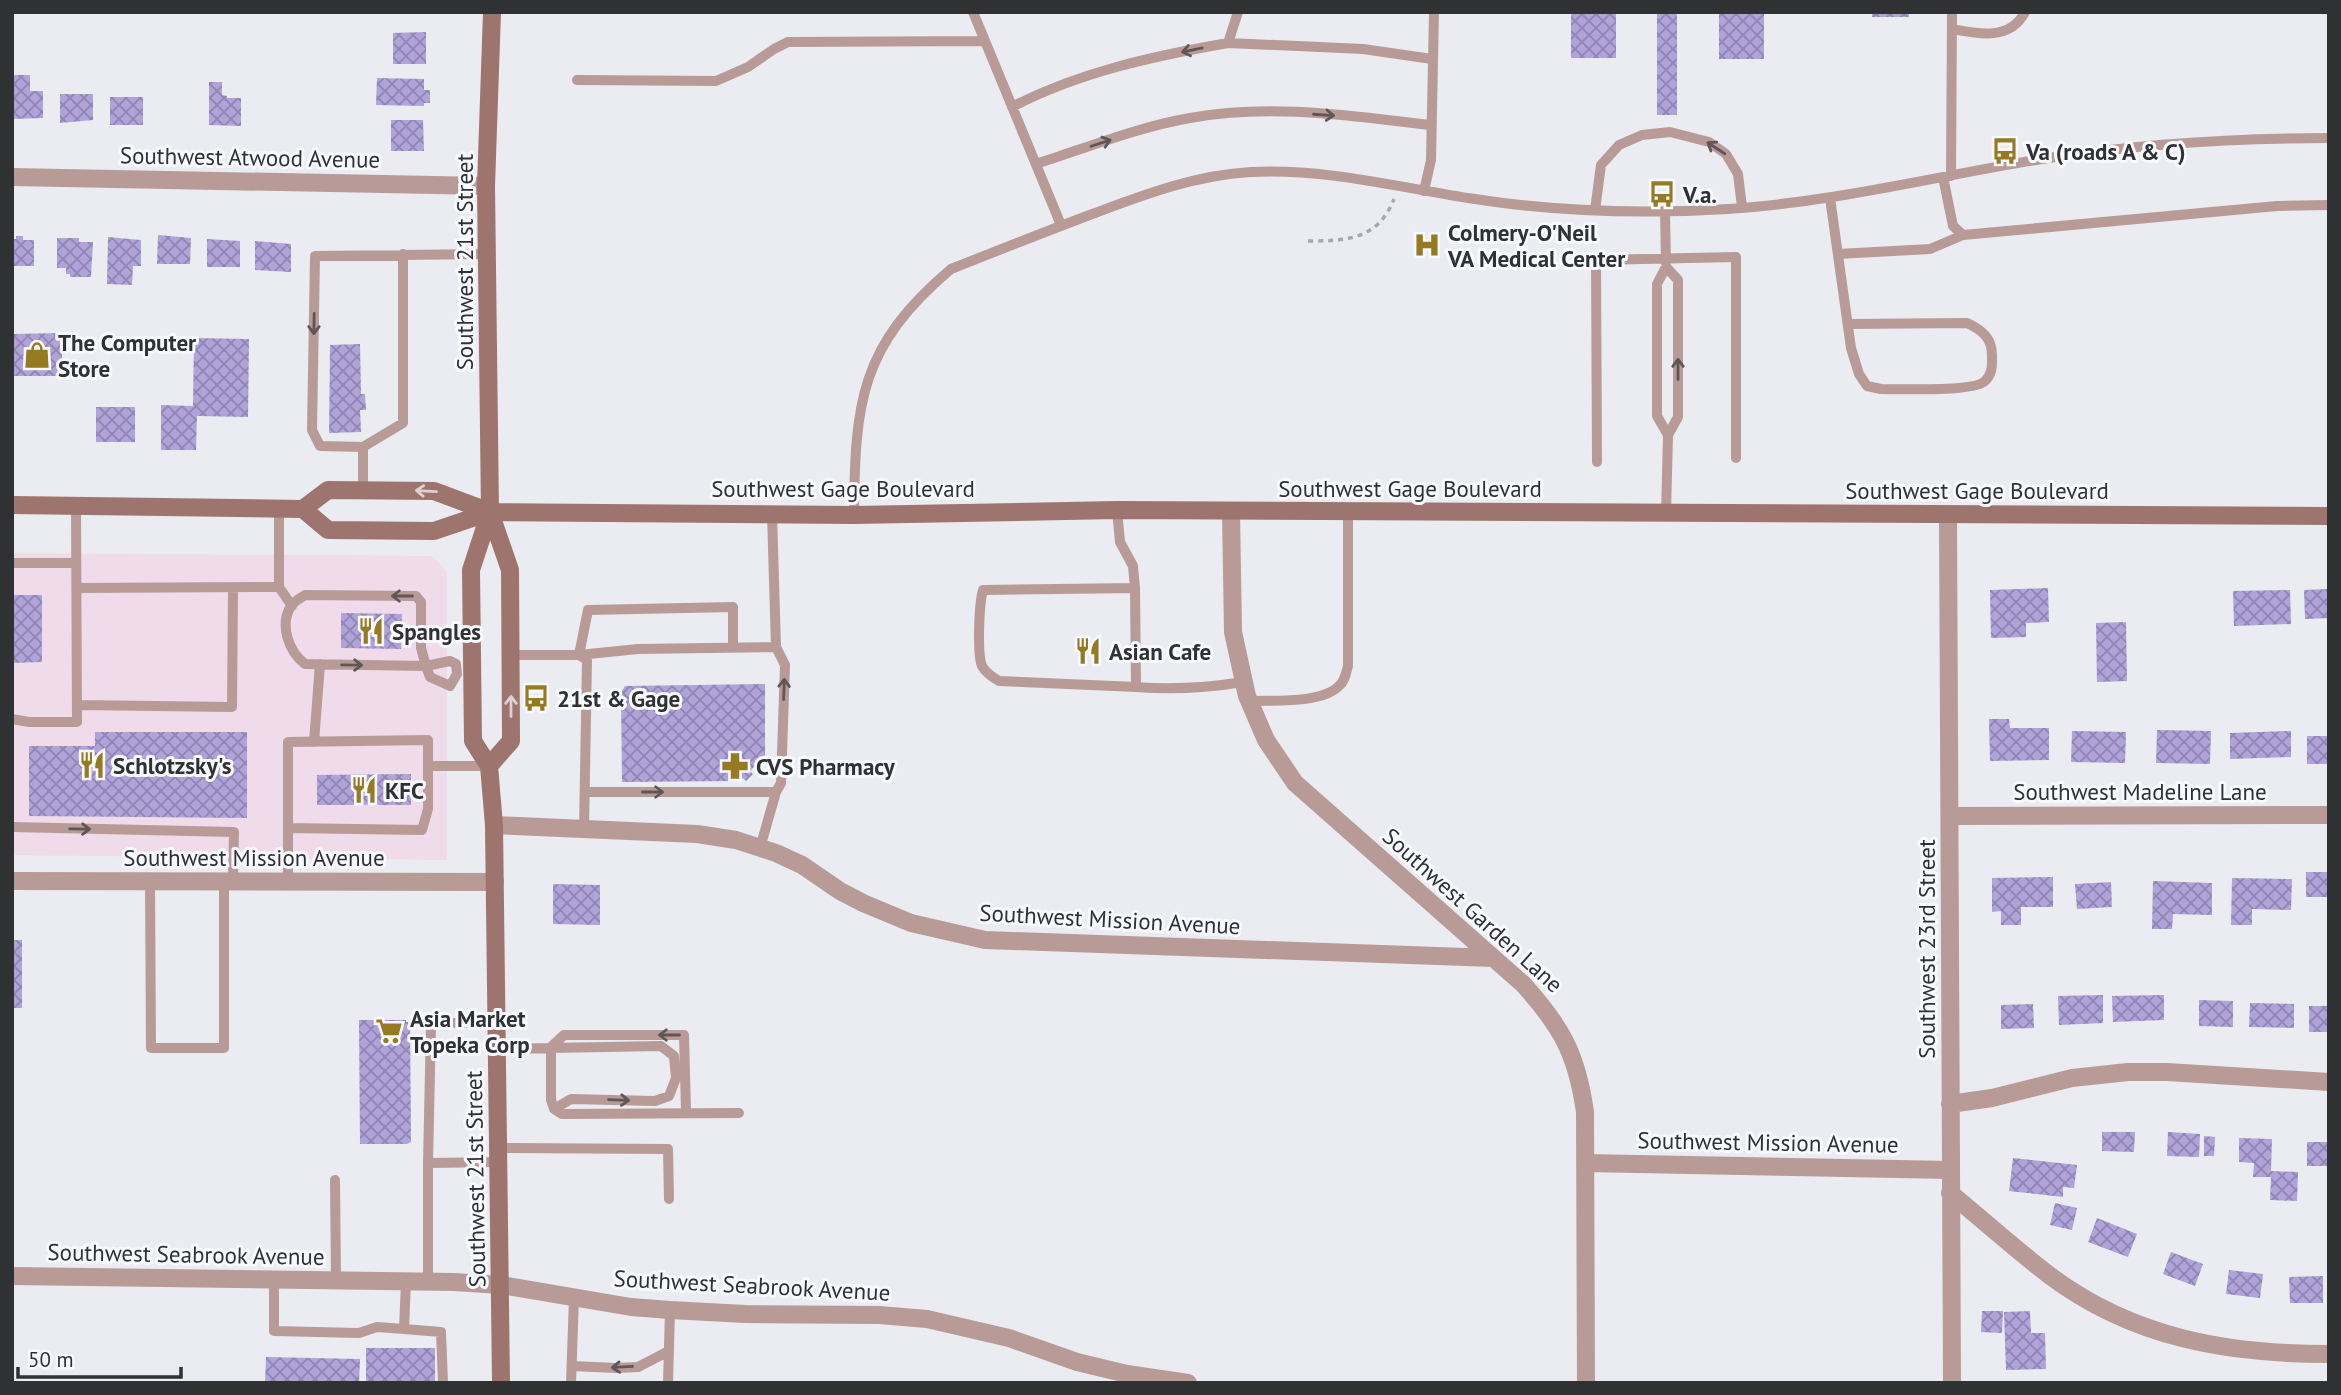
<svg xmlns="http://www.w3.org/2000/svg" width="2341" height="1395" font-family="'PT Sans',sans-serif">
	<defs>
		<pattern id="building-cross-hatch" width="8" height="8" patternUnits="userSpaceOnUse" patternTransform="scale(1.75)"><rect width="8" height="8" fill="#afa3da"/><path d="M0 0l8 8M0 8l8-8" fill="none" stroke="#8f85b1"/></pattern>
	</defs>
	<rect width="100%" height="100%" fill="#ebebf2"/>
	<path fill="#f0dbea" d="M12,553L432,556L447,572V860L12,855Z"/>
	<path fill="url(#building-cross-hatch)" d="M1571,12H1616V58H1571Z
		M1657,12H1677V115H1657Z
		M1719,12H1764V59H1719Z
		M1872,12H1909V17H1872Z
		M426,32V64H393V33Z
		M12,75H30V91H43V118L12,119Z
		M377,78L424,79V90H430V103H424V106L376,105Z
		M209,82H222V95L227,96V98H241V126L209,125Z
		M60,94H93V120L60,123Z
		M110,97H143V125H110Z
		M391,120H423L424,151H391Z
		M158,235L191,238L190,264H157Z
		M16,236H23V240H34V266H12V239H16Z
		M108,237L141,240V266H133L132,285L107,284Z
		M57,238H79V242H93L91,277H70V274H66V268H57Z
		M207,239L240,241V267H207Z
		M255,241L291,244V272L255,270Z
		M62,333V376H12V334Z
		M194,338L249,339L248,417L197,416L196,450H161V405L193,406Z
		M360,344L361,394H365L366,410H360L361,432L329,433L330,345Z
		M96,407H135V442H96Z
		M2048,588L2049,622L2026,623V637L1991,638L1990,590Z
		M2329,589V618L2305,619L2304,590Z
		M2290,590L2291,624L2234,626L2233,591Z
		M12,595H42V662L12,663Z
		M341,613L402,614L401,649L341,648Z
		M2126,622L2127,681L2097,682L2096,623Z
		M765,684V755L750,771L753,774L746,781L743,778L740,781L622,782L621,693L625,686Z
		M1989,719H2009L2010,728H2049V760L1990,761Z
		M2157,730L2211,731L2210,764L2156,763Z
		M2072,731L2126,732L2125,763L2071,762Z
		M2291,731V757L2230,759V733Z
		M95,732H247V818L29,816V746H95Z
		M2307,736H2329V764H2307Z
		M411,774V805H317V775Z
		M2306,872H2329V897H2306Z
		M2053,877V907H2021V925H2001V911L1992,912V878Z
		M2232,878L2292,879L2291,910L2252,909V925H2231Z
		M2153,881L2212,883V915L2173,914L2172,929H2152Z
		M2111,882L2112,907L2077,909L2075,884Z
		M553,884L600,885V925L553,924Z
		M12,940H22V1008H12Z
		M2103,995V1023L2059,1025L2058,996Z
		M2164,995V1020L2113,1022L2112,996Z
		M2199,1000L2233,1001V1027L2199,1026Z
		M2250,1003L2294,1004V1028L2249,1027Z
		M2033,1004L2034,1028L2001,1029V1005Z
		M2309,1006H2329V1032H2309Z
		M359,1020H406V1022H410L411,1142L407,1144H360Z
		M2102,1132H2135L2134,1152L2102,1151Z
		M2168,1132L2200,1134L2199,1157L2167,1156Z
		M2204,1136L2215,1137L2214,1156H2204Z
		M2239,1138L2272,1139L2271,1171L2298,1172L2297,1201L2270,1200L2271,1177H2253L2254,1163L2239,1162Z
		M2307,1142H2329V1166H2307Z
		M2013,1158L2077,1165L2074,1188L2063,1187V1197L2009,1191Z
		M2055,1203L2077,1208L2072,1230L2050,1225Z
		M2097,1218L2137,1234L2128,1257L2088,1242Z
		M2171,1252L2203,1264L2195,1286L2163,1274Z
		M2229,1270L2263,1274L2260,1298L2226,1294Z
		M2323,1276V1303H2290L2289,1277Z
		M1982,1311H2003L2002,1333L1981,1332Z
		M2030,1311L2031,1333H2045L2046,1369L2006,1370L2004,1312Z
		M366,1348H435V1383H366Z
		M266,1357L360,1359L359,1383H265Z"/>
	<g fill="none" stroke-linecap="round" stroke-linejoin="round">
		<path stroke="#a7a7ac" stroke-width="3.5" stroke-dasharray="5 5" stroke-linecap="butt" d="M1308,241C1346,241 1378,240 1394,199"/>
		<path stroke="#b89b97" stroke-width="10" d="M973,12L1061,225
			M1952,29C1978,34 2010,41 2025,12
			M1228,43L1363,49L1432,59
			M577,80L716,81L748,67L774,49L788,42L985,41
			M1012,107C1079,72 1154,56 1228,43L1238,12
			M1036,164C1086,148 1138,127 1190,118C1268,103 1352,116 1430,125
			M1951,176L1952,12
			M1943,177L1953,226L1963,235L2277,206L2329,205
			M1424,191L1431,160L1434,12
			M1830,198L1851,348L1859,374L1867,386L1881,389C1900,389 1975,392 1985,381C1993,373 1992,365 1992,355C1992,338 1982,330 1967,323L1848,324
			M1595,210L1601,165L1619,145L1642,135L1670,132L1709,142L1726,154L1738,174L1742,207
			M1665,211L1666,263
			M403,254V423L363,447L320,446L312,430L315,256L487,254
			M1838,254L1930,249L1963,235
			M363,447V490
			M1597,462L1596,260L1736,257V458
			M279,508V587L292,606
			M1117,510L1120,542L1133,566L1135,588L983,590C979,604 977,654 982,666C986,673 992,677 999,681L1136,687
			M1666,514L1668,435L1678,417V280L1666,267L1657,284V416L1668,435
			M854,515C855,402 860,346 951,269C999,250 1047,231 1095,213C1146,194 1196,175 1251,172C1326,168 1401,188 1475,199C1558,212 1644,214 1728,209C1836,202 1941,175 2048,158C2140,144 2235,138 2329,138
			M12,563H76
			M77,588L279,587
			M1135,588L1136,687C1173,690 1206,688 1243,682
			M733,647V607L588,610L579,655L638,649L776,647
			M511,655H579L587,660L584,830
			M457,674L456,664L450,661L426,666L421,648V602L416,596L305,595C300,598 294,602 291,606C279,625 289,652 305,664L426,666L430,677L450,686L457,674
			M1249,701C1273,700 1321,704 1339,686C1345,681 1346,673 1348,666V512
			M77,705L232,707L233,589
			M12,719L29,722H77L76,507
			M314,742L320,664
			M428,766H489
			M585,792H776L781,783L785,665L776,647L772,514
			M12,827L234,832L233,881
			M760,848L776,792
			M150,881L151,1048H224V881
			M288,882V742L428,740V809L422,830L288,828
			M498,1049L661,1046L674,1056L676,1078L669,1096L655,1101L571,1099L554,1109
			M686,1112L684,1035H564L551,1047V1100L554,1109L562,1114L739,1113
			M499,1148L668,1149L669,1199
			M428,1163L431,1024L497,1021
			M335,1180L336,1281
			M274,1280V1331L359,1333L377,1327L404,1329L406,1282
			M428,1282V1163L499,1162
			M404,1329L441,1332L443,1383
			M572,1366L616,1368L638,1367L669,1351
			M571,1383L574,1298
			M668,1383L670,1310"/>
		<path stroke="#b89b97" stroke-width="18" d="M12,177L486,186
			M1231,512L1233,632L1247,696L1266,740L1295,783L1523,984C1562,1027 1577,1055 1585,1112L1586,1383
			M1948,515L1952,1383
			M1951,816L2329,815
			M494,825L697,834L736,840L776,853L802,865L840,891L863,903L911,923L985,940L1493,958
			M12,881L495,882
			M1950,1104L1992,1098L2072,1078L2128,1072H2167L2329,1082
			M1585,1163L1950,1170
			M1950,1193C1983,1220 2015,1249 2049,1275C2133,1338 2227,1354 2329,1354
			M12,1276L454,1282L501,1285L631,1307L670,1310L745,1314L879,1315L927,1319L1009,1338L1077,1362L1127,1374L1188,1383"/>
		<path stroke="#9e746e" stroke-width="18" d="M12,505L303,509L328,490L434,491L490,512
			M303,509L328,530L434,531L490,512L854,515L1117,510L2329,516
			M490,512L471,570L473,741L489,766L494,825L501,1383
			M489,766L511,741L510,570L490,512L486,186L492,12"/>
	</g>
	<defs><path id="oneway-shaft" d="M-6 0H5M1.5-3L5.5 0L1.5 3" fill="none" stroke-width="1.6" stroke-linecap="round" stroke-linejoin="round" transform="scale(1.75)"/></defs>
	<g stroke="#605656">
		<use href="#oneway-shaft" transform="translate(1192 50) rotate(168)"/>
		<use href="#oneway-shaft" transform="translate(1324 115) rotate(4)"/>
		<use href="#oneway-shaft" transform="translate(1101 143) rotate(-18)"/>
		<use href="#oneway-shaft" transform="translate(1716 148) rotate(-147)"/>
		<use href="#oneway-shaft" transform="translate(314 324) rotate(91)"/>
		<use href="#oneway-shaft" transform="translate(1678 369) rotate(-90)"/>
		<use href="#oneway-shaft" transform="translate(402 596) rotate(-180)"/>
		<use href="#oneway-shaft" transform="translate(352 665) rotate(1)"/>
		<use href="#oneway-shaft" transform="translate(784 689) rotate(-88)"/>
		<use href="#oneway-shaft" transform="translate(653 792)"/>
		<use href="#oneway-shaft" transform="translate(80 829) rotate(1)"/>
		<use href="#oneway-shaft" transform="translate(669 1035) rotate(180)"/>
		<use href="#oneway-shaft" transform="translate(619 1100) rotate(2)"/>
		<use href="#oneway-shaft" transform="translate(622 1367) rotate(177)"/>
	</g>
	<g stroke="#ddd1d4">
		<use href="#oneway-shaft" transform="translate(426 491) rotate(-177)"/>
		<use href="#oneway-shaft" transform="translate(511 706) rotate(-90)"/>
	</g>
	<defs>
		<symbol id="bus-bare" viewBox="-9 -9 18 18"><path d="M-5-6H5V4H4V6H2V4H-2V6H-4V4H-5ZM-3.5-4V0h7V-4ZM-3.5 1.2v1.5H-2V1.2ZM2 1.2v1.5H3.5V1.2Z" fill="#967a21" stroke="#f8f9ff" stroke-width="2.5" paint-order="stroke"/></symbol>
		<symbol id="hospital-bare" viewBox="-9 -9 18 18"><path d="M-5-5h3v3.5h4V-5h3V5h-3V1.5h-4V5h-3Z" fill="#967a21" stroke="#f8f9ff" stroke-width="2.5" paint-order="stroke"/></symbol>
		<symbol id="shop-bare" viewBox="-9 -9 18 18"><path d="M-5-2.5h2.3a2.7 3.5 0 0 1 5.4 0H5L5.5 6h-11ZM-1.5-2.5h3a1.5 2.3 0 0 0-3 0Z" fill="#967a21" stroke="#f8f9ff" stroke-width="2.5" paint-order="stroke"/></symbol>
		<symbol id="restaurant-bare" viewBox="-9 -9 18 18"><path d="M-5-6h1v4h1v-4h1v4h1v-4h1v5L-1.5 .5V6h-2V.5L-5-1ZM5-6V6H3V1.5H1.5Q1.5-4 5-6Z" fill="#967a21" stroke="#f8f9ff" stroke-width="2.5" paint-order="stroke"/></symbol>
		<symbol id="pharmacy-bare" viewBox="-9 -9 18 18"><path d="M-2-6h4v4h4v4h-4v4h-4v-4h-4v-4h4Z" fill="#967a21" stroke="#f8f9ff" stroke-width="2.5" paint-order="stroke"/></symbol>
		<symbol id="supermarket-bare" viewBox="-9 -9 18 18"><path d="M-6-5.5h2.5l.6 2H6L4.5 2H-2.5L-4.4-4H-6ZM-1.5 3.2a1.3 1.3 0 1 0 .1 0ZM3 3.2a1.3 1.3 0 1 0 .1 0Z" fill="#967a21" stroke="#f8f9ff" stroke-width="2.5" paint-order="stroke"/></symbol>
	</defs>
	<g fill-rule="evenodd">
		<use href="#bus-bare" x="1986" y="132" width="38" height="38"/>
		<use href="#bus-bare" x="1643" y="175" width="38" height="38"/>
		<use href="#hospital-bare" x="1408" y="226" width="38" height="38"/>
		<use href="#shop-bare" x="18" y="336" width="38" height="38"/>
		<use href="#restaurant-bare" x="352" y="612" width="38" height="38"/>
		<use href="#restaurant-bare" x="1069" y="632" width="38" height="38"/>
		<use href="#bus-bare" x="517" y="679" width="38" height="38"/>
		<use href="#restaurant-bare" x="73" y="746" width="38" height="38"/>
		<use href="#pharmacy-bare" x="716" y="747" width="38" height="38"/>
		<use href="#restaurant-bare" x="345" y="771" width="38" height="38"/>
		<use href="#supermarket-bare" x="370" y="1012" width="38" height="38"/>
	</g>
	<g text-anchor="middle" dominant-baseline="central" stroke-width="6" stroke-linejoin="round" paint-order="stroke">
		<g font-size="23" font-weight="bold" fill="#303133" stroke="#f8f9ff" text-anchor="start">
			<text x="2026" y="151">Va (roads A &amp; C)</text>
			<text x="1683" y="194">V.a.</text>
			<text x="1448" y="232">Colmery-O'Neil<tspan x="1448" dy="26">VA Medical Center</tspan></text>
			<text x="58" y="342">The Computer<tspan x="58" dy="26">Store</tspan></text>
			<text x="392" y="631">Spangles</text>
			<text x="1109" y="651">Asian Cafe</text>
			<text x="557" y="698">21st &amp; Gage</text>
			<text x="113" y="765">Schlotzsky's</text>
			<text x="756" y="766">CVS Pharmacy</text>
			<text x="385" y="790">KFC</text>
			<text x="410" y="1018">Asia Market<tspan x="410" dy="26">Topeka Corp</tspan></text>
		</g>
		<g font-size="23" fill="#303133" stroke="#f8f9ff">
			<text transform="translate(250 157) rotate(1)">Southwest Atwood Avenue</text>
			<text transform="translate(464 262) rotate(-90)">Southwest 21st Street</text>
			<text x="843" y="488">Southwest Gage Boulevard</text>
			<text x="1410" y="488">Southwest Gage Boulevard</text>
			<text x="1977" y="490">Southwest Gage Boulevard</text>
			<text x="2140" y="791">Southwest Madeline Lane</text>
			<text x="254" y="857">Southwest Mission Avenue</text>
			<text transform="translate(1473 910) rotate(42)">Southwest Garden Lane</text>
			<text transform="translate(1110 919) rotate(3)">Southwest Mission Avenue</text>
			<text transform="translate(1926 949) rotate(-90)">Southwest 23rd Street</text>
			<text transform="translate(1768 1142) rotate(1)">Southwest Mission Avenue</text>
			<text transform="translate(475 1179) rotate(-91)">Southwest 21st Street</text>
			<text transform="translate(186 1254) rotate(1)">Southwest Seabrook Avenue</text>
			<text transform="translate(752 1285) rotate(3)">Southwest Seabrook Avenue</text>
		</g>
	</g>
	<rect width="2341" height="1395" fill="none" stroke="#303133" stroke-width="28"/>
	<path d="M18 1367v10h163v-10" fill="none" stroke="#303133" stroke-width="3.5"/>
	<text x="28" y="1367" font-size="21" fill="#303133" stroke="#f8f9ff" stroke-width="5" paint-order="stroke">50 m</text>
</svg>
